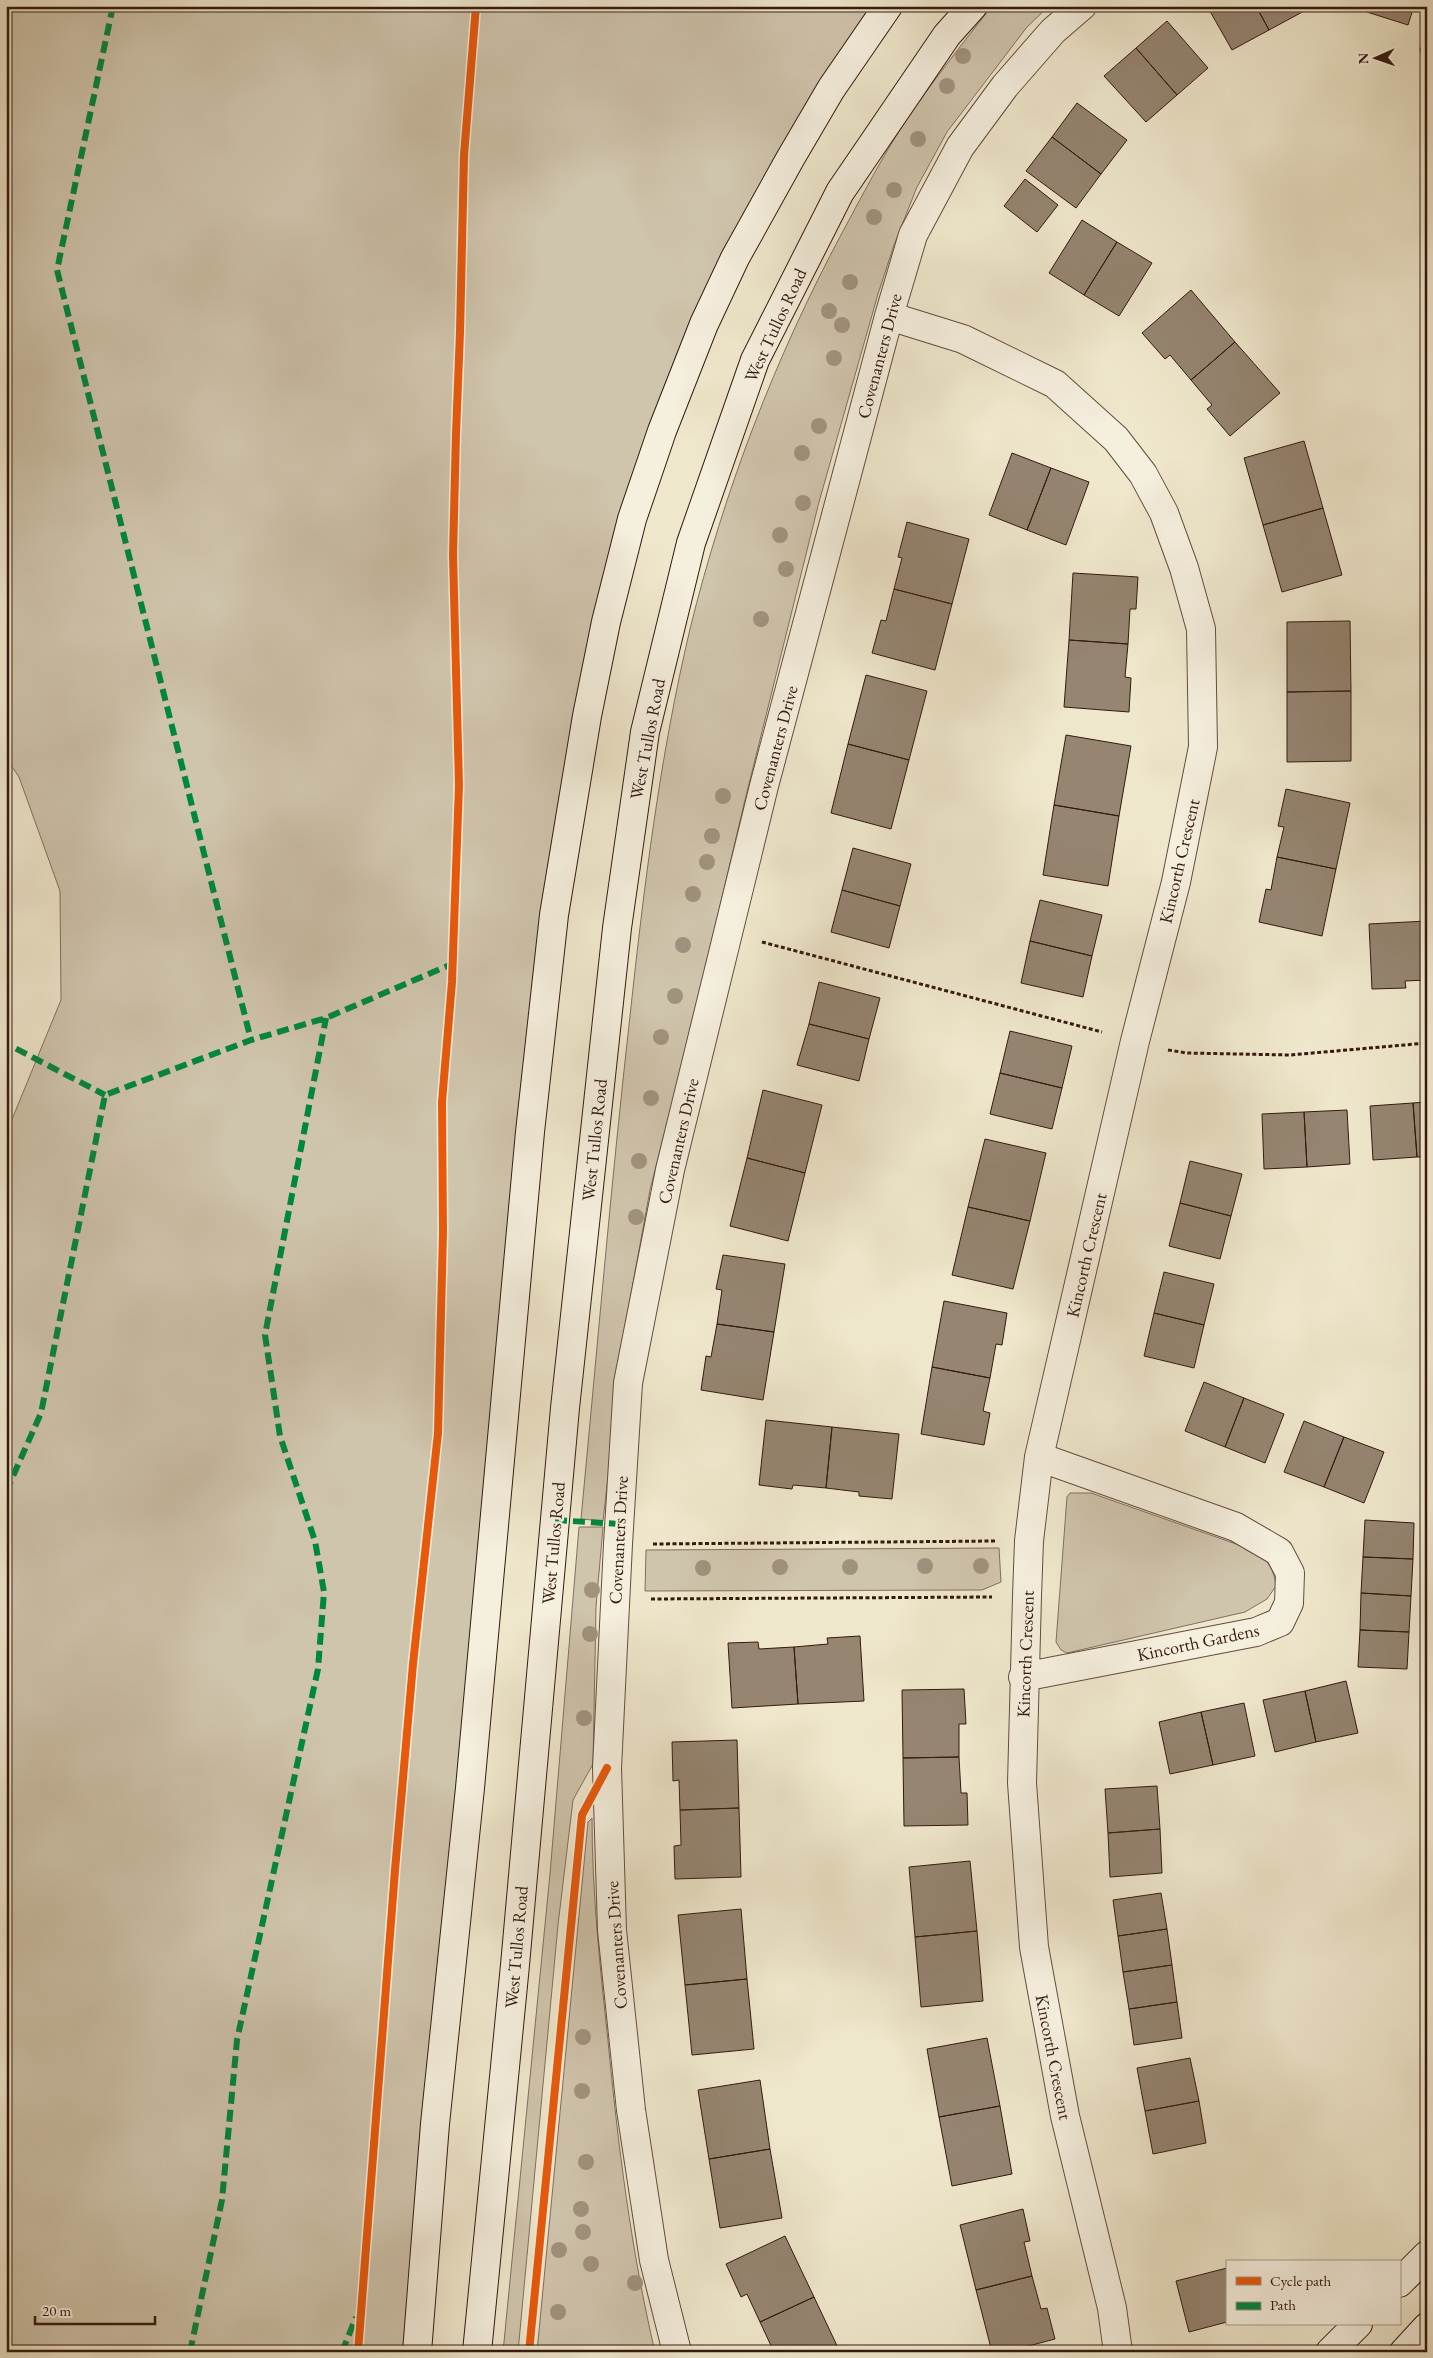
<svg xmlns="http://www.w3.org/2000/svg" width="1433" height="2358" font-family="'EB Garamond',serif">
	<rect width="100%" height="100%" fill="#efe7cc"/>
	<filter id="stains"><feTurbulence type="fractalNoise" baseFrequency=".004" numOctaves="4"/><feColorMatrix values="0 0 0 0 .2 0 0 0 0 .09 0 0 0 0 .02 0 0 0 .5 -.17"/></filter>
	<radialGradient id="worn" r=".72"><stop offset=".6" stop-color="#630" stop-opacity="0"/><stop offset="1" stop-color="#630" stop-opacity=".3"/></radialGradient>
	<path fill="#cfc4ac" stroke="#826f5e" d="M6,6H888L704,324L587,716L417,2352H6V1134L61,1000L60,891L19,777L6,758Z
		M992,6H1049L1027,27L947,132L917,187L894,245L878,294L819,502L744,804L692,1025L650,1190L625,1327L603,1521L581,1519C597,1351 611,1184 630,1016C644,886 660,756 690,629C724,491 775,358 842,233C862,196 882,157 905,122C932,82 962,44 992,6Z
		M1070,1493H1091L1256,1551C1269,1562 1274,1570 1276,1586L1267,1599L1245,1612L1067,1653L1061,1650L1056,1642L1067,1497Z
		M579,1527H603L596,1607L593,1764L573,1800L558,1925L518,2352H503L550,1874Z
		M999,1548L1001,1582L982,1590L645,1591L646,1550Z
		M592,1818C592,1892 600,1967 608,2041C618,2145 631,2250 655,2352H537L588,1822Z"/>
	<path fill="#958571" stroke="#341a0f" d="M1207,6H1256L1269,30L1232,50Z
		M1256,6H1304L1306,10L1269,30Z
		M1347,6H1372L1370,13Z
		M1372,6H1414L1408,25L1370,13Z
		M1167,21L1208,68L1177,95L1136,48Z
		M1427,46V75L1420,48Z
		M1136,48L1177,95L1146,122L1104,76Z
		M1077,103L1127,140L1101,174L1052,137Z
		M1052,137L1101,174L1076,208L1026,171Z
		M1025,179L1058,205L1037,232L1004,206Z
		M1082,220L1117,242L1084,295L1049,273Z
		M1117,242L1152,263L1119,316L1084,295Z
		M1191,290L1235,342L1191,380L1170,355L1165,359L1142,333Z
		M1235,342L1280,393L1230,436L1207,409L1212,405L1191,380Z
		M1304,441L1323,508L1263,525L1244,458Z
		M1012,453L1051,468L1027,530L989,515Z
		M1051,468L1089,482L1066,545L1027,530Z
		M1323,508L1342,575L1282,592L1263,525Z
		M907,522L969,539L952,604L894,589L902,558L898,557Z
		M1073,573L1138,577L1136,609H1130L1128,644L1069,640Z
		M894,589L952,604L935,670L872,653L881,620L886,621Z
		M1350,621L1351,691L1287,692V622Z
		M1069,640L1128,644L1125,677L1131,678L1129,712L1064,707Z
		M866,675L927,691L909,760L848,744Z
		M1351,691V761L1287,762V692Z
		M1066,735L1131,746L1119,816L1054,805Z
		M848,744L909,760L891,829L831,813Z
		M1286,789L1350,803L1336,869L1277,857L1284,827L1278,826Z
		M1054,805L1119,816L1108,886L1043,875Z
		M853,848L911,864L900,906L842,890Z
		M1277,857L1336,869L1322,936L1259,922L1266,889L1271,890Z
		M842,890L900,906L889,948L831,932Z
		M1040,900L1102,915L1092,956L1030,941Z
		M1427,921V980L1405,981L1406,988L1372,989L1369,924Z
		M1030,941L1092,956L1083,997L1021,983Z
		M819,982L880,998L869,1039L809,1024Z
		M809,1024L869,1039L859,1081L797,1065Z
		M1010,1031L1072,1046L1062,1088L1000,1073Z
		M1000,1073L1062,1088L1052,1129L990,1114Z
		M763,1090L822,1105L805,1173L747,1158Z
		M1427,1102V1157H1417L1413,1103Z
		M1413,1103L1417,1157L1373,1160L1370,1106Z
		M1347,1110L1350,1164L1307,1167L1304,1112Z
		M1304,1112L1307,1167L1264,1169L1262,1114Z
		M985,1139L1046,1153L1030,1221L968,1207Z
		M747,1158L805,1173L788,1241L730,1226Z
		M1190,1161L1242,1174L1231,1216L1180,1203Z
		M1180,1203L1231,1216L1220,1259L1169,1246Z
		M968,1207L1030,1221L1013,1289L952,1275Z
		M723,1255L785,1264L774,1332L717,1324L722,1290L716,1289Z
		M1164,1272L1214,1284L1204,1325L1154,1313Z
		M944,1301L1007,1313L1002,1345L996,1344L990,1378L932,1367Z
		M1154,1313L1204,1325L1194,1368L1144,1356Z
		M717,1324L774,1332L763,1400L701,1390L706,1356L711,1357Z
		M932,1367L990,1378L983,1411L990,1413L984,1445L921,1434Z
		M1204,1382L1244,1398L1225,1447L1185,1431Z
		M1244,1398L1284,1414L1265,1463L1225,1447Z
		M766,1420L832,1427L826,1488L793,1485L792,1489L759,1485Z
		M1304,1421L1344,1437L1324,1487L1284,1472Z
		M832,1427L899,1434L892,1499L859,1496V1492L826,1488Z
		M1344,1437L1384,1452L1364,1503L1324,1487Z
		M1365,1520L1414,1523L1413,1559L1363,1557Z
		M1363,1557L1413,1559L1411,1596L1361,1593Z
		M1361,1593L1411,1596L1409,1632L1360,1630Z
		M1360,1630L1409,1632L1407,1669L1358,1667Z
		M860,1636L864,1701L798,1704L794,1647L828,1644L827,1638Z
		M758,1642L759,1649L794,1647L798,1704L732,1708L728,1643Z
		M1346,1681L1358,1733L1316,1742L1305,1691Z
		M964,1689L966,1724H959V1757L903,1758L902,1690Z
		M1305,1691L1316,1742L1275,1752L1263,1700Z
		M1244,1703L1255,1756L1213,1765L1201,1712Z
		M1201,1712L1213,1765L1170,1774L1159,1722Z
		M737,1740L739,1808L680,1810L679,1780L673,1781L672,1742Z
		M959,1757L961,1793H967L968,1825L904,1826L903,1758Z
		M1157,1786L1160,1829L1108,1833L1105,1789Z
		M739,1808L741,1877L675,1879L674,1846L681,1845L680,1810Z
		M1160,1829L1162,1873L1110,1877L1108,1833Z
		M970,1861L977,1931L915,1937L909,1867Z
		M1161,1893L1167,1929L1118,1936L1113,1900Z
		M741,1909L747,1979L685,1985L678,1915Z
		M1167,1929L1172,1965L1123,1972L1118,1936Z
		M977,1931L983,2001L921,2007L915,1937Z
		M1172,1965L1177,2002L1129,2009L1123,1972Z
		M747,1979L754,2049L692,2055L685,1985Z
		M1177,2002L1182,2038L1134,2045L1129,2009Z
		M987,2038L1000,2106L939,2117L927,2049Z
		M1190,2058L1199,2101L1145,2111L1137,2068Z
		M760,2080L770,2149L709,2159L698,2090Z
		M1199,2101L1206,2143L1153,2154L1145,2111Z
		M1000,2106L1012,2174L952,2186L939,2117Z
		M770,2149L782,2218L720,2228L709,2159Z
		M1023,2209L1030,2241L1024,2242L1032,2276L976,2290L960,2225Z
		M785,2236L814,2297L760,2322L747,2294L741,2297L726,2264Z
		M1227,2268V2322L1189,2332L1176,2281Z
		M1032,2276L1041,2309L1047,2308L1055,2339L1006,2352H992L976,2290Z
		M814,2297L840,2352H774L760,2322Z"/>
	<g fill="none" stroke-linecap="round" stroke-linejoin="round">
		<defs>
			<path id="street" d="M889,316L963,339L1055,384L1116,439L1143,474L1164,513L1184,568L1201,629L1203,747L1176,882L1135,1041L1039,1457L1029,1541L1027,1596L1022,1783L1034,1947L1065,2116L1112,2308L1118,2352
				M1023,1677L1256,1632L1280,1622L1289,1603L1290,1573L1279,1552L1236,1527L1039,1457
				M677,2352L654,2260L631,2110L612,1930L607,1768L618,1544L628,1383L670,1170L764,786L889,316L913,235L960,147L1005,86L1053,31L1082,6"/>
			<path id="secondary" d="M1399,2283L1427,2255
				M417,2352L435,2124L470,1788L530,1132L554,915L587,716L606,622L632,519L662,431L704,324L735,258L790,159L831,89L888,6
				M477,2352L515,1965L565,1408L617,928L645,732L691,543L755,360L840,192L947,35L973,6
				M1330,2352L1358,2324
				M1404,2352L1427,2327"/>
		</defs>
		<use href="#street" stroke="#634d3e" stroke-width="30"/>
		<use href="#secondary" stroke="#341a0f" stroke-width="30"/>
		<path stroke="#341a0f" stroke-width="3" stroke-dasharray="4 2.5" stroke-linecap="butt" d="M762,942L1102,1032
			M1168,1050L1187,1053L1290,1055L1427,1043
			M653,1544L995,1541
			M651,1599L992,1597"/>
		<use href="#street" stroke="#f5efde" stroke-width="28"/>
		<use href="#secondary" stroke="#f5efde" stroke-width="28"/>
		<path stroke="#00873e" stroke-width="6" stroke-dasharray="12 6" stroke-linecap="butt" d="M113,6L57,270L251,1040
			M6,1017L9,1045L105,1095
			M6,1492L41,1413L105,1095L251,1040L326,1018L452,964
			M555,1520L619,1524
			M190,2352L222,2200L237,2040L318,1669L324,1592L315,1541L280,1436L265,1335L326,1018
			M342,2352L356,2317"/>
		<defs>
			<path id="cycleway" d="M358,2352L395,1870L413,1664L438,1433L443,1232L442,1102L452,982L459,785L453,555L456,434L460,332L464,155L476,6
				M529,2352L582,1815L607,1768"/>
		</defs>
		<use href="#cycleway" stroke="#f5efde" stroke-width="11"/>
		<use href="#cycleway" stroke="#e8590c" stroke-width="8"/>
	</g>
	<g fill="#a1927e">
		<circle cx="963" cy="56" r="8"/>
		<circle cx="947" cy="86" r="8"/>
		<circle cx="918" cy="139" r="8"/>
		<circle cx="894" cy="190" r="8"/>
		<circle cx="874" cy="217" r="8"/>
		<circle cx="850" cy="282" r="8"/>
		<circle cx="829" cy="311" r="8"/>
		<circle cx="842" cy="325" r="8"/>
		<circle cx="834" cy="358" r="8"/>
		<circle cx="819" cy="426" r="8"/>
		<circle cx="802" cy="453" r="8"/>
		<circle cx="803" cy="503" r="8"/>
		<circle cx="780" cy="535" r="8"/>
		<circle cx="786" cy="569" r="8"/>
		<circle cx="761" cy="619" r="8"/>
		<circle cx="723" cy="796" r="8"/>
		<circle cx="712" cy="836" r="8"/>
		<circle cx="707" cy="862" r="8"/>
		<circle cx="693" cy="894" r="8"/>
		<circle cx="683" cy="945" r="8"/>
		<circle cx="675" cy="996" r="8"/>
		<circle cx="661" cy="1037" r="8"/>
		<circle cx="651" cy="1098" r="8"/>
		<circle cx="639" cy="1161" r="8"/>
		<circle cx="636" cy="1217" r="8"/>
		<circle cx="925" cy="1566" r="8"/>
		<circle cx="981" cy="1566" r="8"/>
		<circle cx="780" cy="1567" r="8"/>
		<circle cx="850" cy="1567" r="8"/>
		<circle cx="703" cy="1568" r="8"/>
		<circle cx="592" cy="1590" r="8"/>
		<circle cx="590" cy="1634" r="8"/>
		<circle cx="584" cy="1718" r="8"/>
		<circle cx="583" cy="2037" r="8"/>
		<circle cx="582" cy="2091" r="8"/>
		<circle cx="586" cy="2162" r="8"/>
		<circle cx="581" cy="2209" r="8"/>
		<circle cx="583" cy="2232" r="8"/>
		<circle cx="559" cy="2250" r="8"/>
		<circle cx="591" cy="2264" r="8"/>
		<circle cx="635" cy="2283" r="8"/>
		<circle cx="558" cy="2312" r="8"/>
	</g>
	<g text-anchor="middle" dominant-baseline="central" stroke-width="5" stroke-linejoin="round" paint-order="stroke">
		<g font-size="18" fill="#341a0f" stroke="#f5efde">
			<text transform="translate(775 325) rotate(-65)">West Tullos Road</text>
			<text transform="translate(879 356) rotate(-75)">Covenanters Drive</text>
			<text transform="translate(647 739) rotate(-79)">West Tullos Road</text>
			<text transform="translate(775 748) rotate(-75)">Covenanters Drive</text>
			<text transform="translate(1179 861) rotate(-77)">Kincorth Crescent</text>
			<text transform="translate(594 1140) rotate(-84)">West Tullos Road</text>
			<text transform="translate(678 1141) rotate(-77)">Covenanters Drive</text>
			<text transform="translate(1086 1255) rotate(-77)">Kincorth Crescent</text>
			<text transform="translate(618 1540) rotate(-87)">Covenanters Drive</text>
			<text transform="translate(553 1543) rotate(-85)">West Tullos Road</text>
			<text transform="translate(1198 1642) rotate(-12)">Kincorth Gardens</text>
			<text transform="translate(1025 1654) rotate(-88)">Kincorth Crescent</text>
			<text transform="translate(616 1945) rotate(-94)">Covenanters Drive</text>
			<text transform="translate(516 1947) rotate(-85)">West Tullos Road</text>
			<text transform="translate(1054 2057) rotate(79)">Kincorth Crescent</text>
		</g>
	</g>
	<rect width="1433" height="2358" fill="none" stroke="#efe7cc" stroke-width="25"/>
	<rect x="8" y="8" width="1418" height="2343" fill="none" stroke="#341a0f" stroke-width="2.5"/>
	<rect x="12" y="12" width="1408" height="2333" fill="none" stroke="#341a0f"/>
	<rect x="1226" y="2260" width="175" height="65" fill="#f5efde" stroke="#a89a8b"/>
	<rect x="1236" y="2277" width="25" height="8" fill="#e8590c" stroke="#a89a8b"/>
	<text x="1270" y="2286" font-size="15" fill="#341a0f">Cycle path</text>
	<rect x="1236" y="2302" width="25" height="8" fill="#00873e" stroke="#a89a8b"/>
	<text x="1270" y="2310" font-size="15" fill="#341a0f">Path</text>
	<g transform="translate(1376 58) rotate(268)" stroke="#f5efde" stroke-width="4" paint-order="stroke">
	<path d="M0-4L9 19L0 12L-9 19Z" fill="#341a0f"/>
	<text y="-8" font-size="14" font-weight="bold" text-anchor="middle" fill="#341a0f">N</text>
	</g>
	<path d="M35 2316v8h120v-8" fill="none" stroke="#341a0f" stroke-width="2.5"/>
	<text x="42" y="2316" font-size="15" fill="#341a0f" stroke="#f5efde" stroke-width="4" paint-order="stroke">20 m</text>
	<rect width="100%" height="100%" filter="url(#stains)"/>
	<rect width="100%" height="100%" fill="url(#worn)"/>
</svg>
